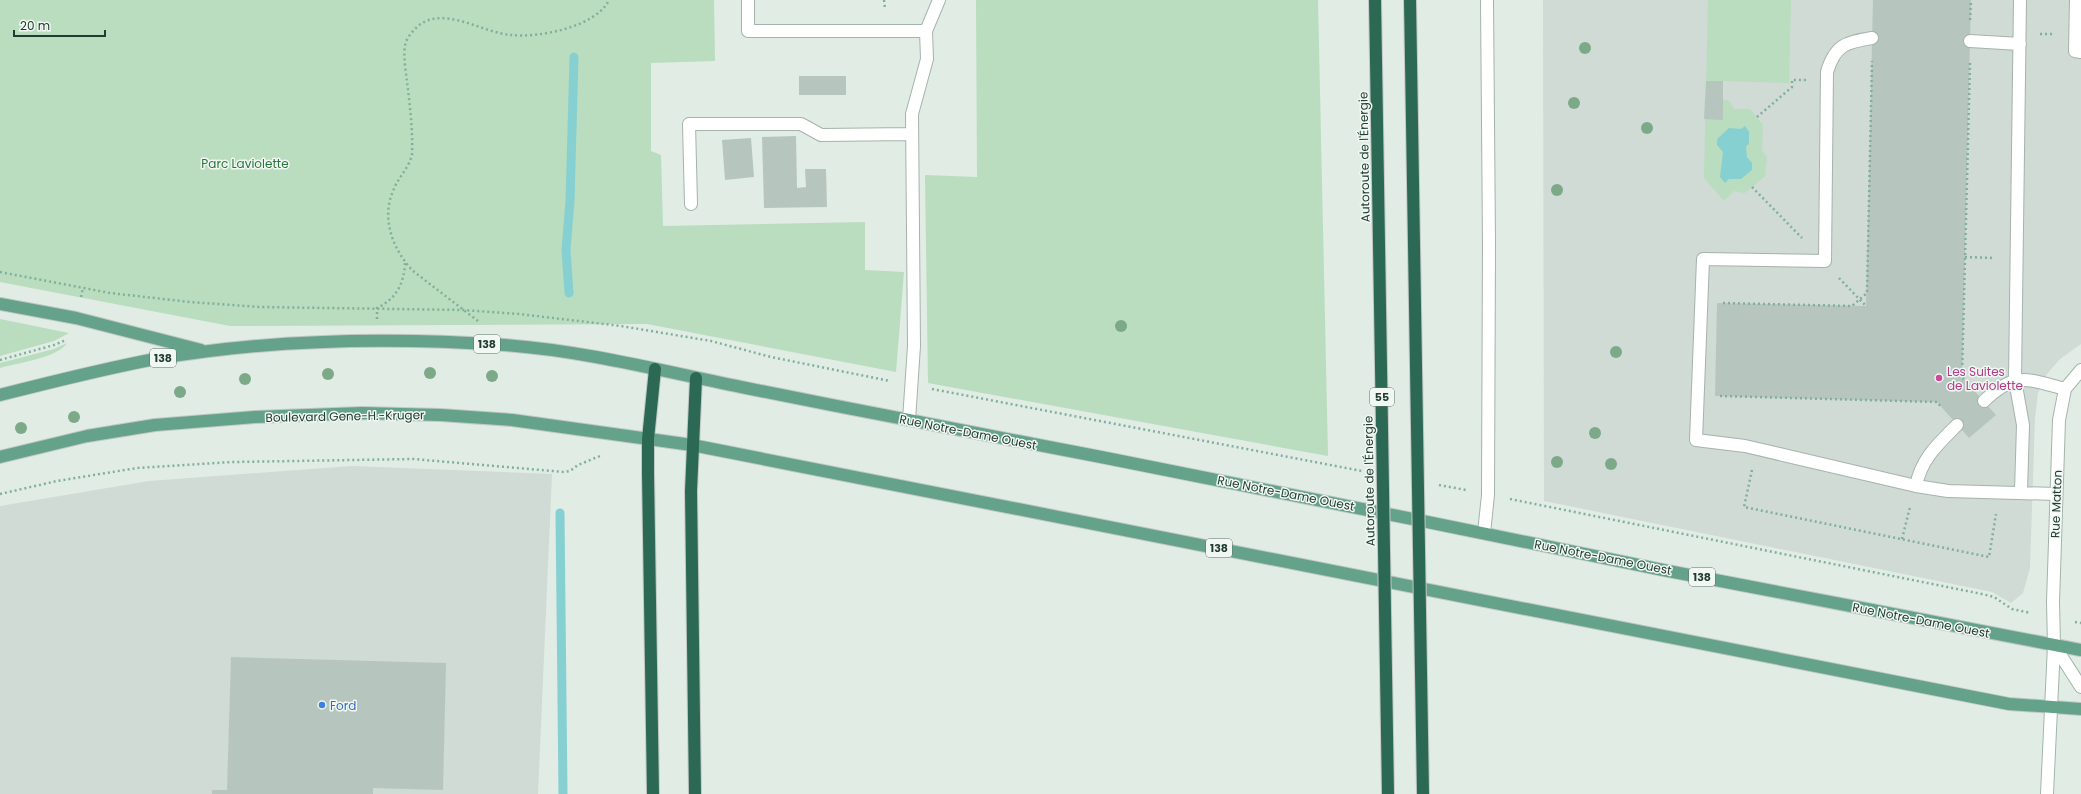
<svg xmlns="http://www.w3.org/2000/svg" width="2081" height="794" font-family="Poppins,sans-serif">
	<rect width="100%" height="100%" fill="#e1ece5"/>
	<path fill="#cfdbd4" d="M1543,0H2081V344L2060,359L2047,374L2038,393L2035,418L2030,568L2023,593L2011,603L1992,592L1544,501Z
		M352,466L552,474L538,794H0V506L149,481Z"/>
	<path fill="#b9ddbe" d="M0,0H714L715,61L651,63V151L661,155L663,226L865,222V270L904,272L896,372L647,324L230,326L0,282Z
		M976,0H1318L1328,456L928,383L925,175L977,177Z
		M1708,0H1791L1789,83L1723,81V100H1728L1734,109H1750L1763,125L1762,150L1767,157L1765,176L1745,193L1734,191L1724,201L1704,178Z
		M0,319L69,333L54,341L0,356Z
		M67,343C57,358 18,363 0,368V363L54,349Z"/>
	<path fill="#87d0d2" d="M1745,126L1749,132V144L1746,146L1747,157L1752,163V170L1741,179H1729L1725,183L1720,177L1723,152L1717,145V139L1729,128L1741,129Z"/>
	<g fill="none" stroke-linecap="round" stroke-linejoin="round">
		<path stroke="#87d0d2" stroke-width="9" d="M569,293L566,250L570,201L574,57
			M560,513L563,794"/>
	</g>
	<path fill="#b6c6be" d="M1873,0H1971L1962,377L1996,415L1969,438L1937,402L1715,396L1717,303L1866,306Z
		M799,76H846V95H799Z
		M1706,81H1723V120L1704,119Z
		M796,136L797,188L806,187L805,169H826L827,207L764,208L762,137Z
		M751,138L754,177L725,180L722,140Z
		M231,657L446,663L443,790L373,788V794H212V790H227Z"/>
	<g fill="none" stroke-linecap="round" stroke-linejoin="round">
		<defs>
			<path id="lane" d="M748,0V31H926
				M2020,0L2015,380L2023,425L2021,491
				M2076,0L2075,51L2081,52
				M1872,38C1846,42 1835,45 1827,72L1825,261L1703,259L1696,440L1745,446L1916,486L1948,491L2056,494
				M1970,41L2020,44
				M691,204L689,124H801L821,135L912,134
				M1984,401C2016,371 2026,379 2065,389
				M909,420L914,346L912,114L927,59L926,31L939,0
				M1916,486C1921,459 1938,444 1957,425
				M1484,533L1488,495L1489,245L1487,0"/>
			<path id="street" d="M2054,645L2053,602L2059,420L2065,389L2081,370"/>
			<path id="secondary" d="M2054,645L2081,687
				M2047,794L2054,645"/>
			<path id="primary" d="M0,304L76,318L201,350
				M0,395C51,382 103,369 155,359C271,339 389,337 505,345C587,351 666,372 746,388C864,412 982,434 1101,457C1288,493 1476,532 1663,570C1802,597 1942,623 2081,650
				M0,457L87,436L155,425L255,417L362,413L441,415L512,420L692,445L2009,704L2081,709"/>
			<path id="highway" d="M653,794L648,473V439L655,369
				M695,794L691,491L696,378"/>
		</defs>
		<use href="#lane" stroke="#a4b4ab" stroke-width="14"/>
		<use href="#street" stroke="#a4b4ab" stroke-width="14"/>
		<use href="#secondary" stroke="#9fb7ac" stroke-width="14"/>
		<use href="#primary" stroke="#c1c8c5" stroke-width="14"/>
		<use href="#highway" stroke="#c1c8c5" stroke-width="14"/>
		<path stroke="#80b09b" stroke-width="2.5" stroke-dasharray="2 3" stroke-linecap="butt" d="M884,0L885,9
			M1970,20L1971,0
			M2040,34H2053
			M1970,63L1962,377L1970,385
			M1757,117L1792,87V80H1806
			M1752,187L1802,238
			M1965,257L1994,258
			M0,272L110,293L190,302L260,307L463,310L519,314L621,326L711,341L771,357L890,381
			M1839,278L1866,306
			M81,297L83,288
			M1723,303L1852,306L1867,293L1872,61
			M377,319V308C396,299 404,284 405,263
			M478,321L413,271C393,250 381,219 393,191C397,180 405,172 410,161L412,155C413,131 410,106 407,82C406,71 403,58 405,46C406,39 411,33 416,28C441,3 482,33 511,35C539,38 596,27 609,0
			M0,360L54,345L66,340
			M932,389L1362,471
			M1720,396L1937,402L1942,408
			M1752,470L1744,507L1989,557L1996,514
			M1439,485L1466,490
			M0,494L57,481L137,468L232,462L413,459L564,472L570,471L578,465L600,456
			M1510,499L1982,594L1994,597L2012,609L2031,613
			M1902,539L1910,507
			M2075,622L2081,623"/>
		<use href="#lane" stroke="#fff" stroke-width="12"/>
		<use href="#street" stroke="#fff" stroke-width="12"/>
		<use href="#secondary" stroke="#fff" stroke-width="12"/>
		<use href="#primary" stroke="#64a28a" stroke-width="12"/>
		<use href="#highway" stroke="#2c6955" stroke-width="12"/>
		<defs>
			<path id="highway-bridge" d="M1375,0L1388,794
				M1410,0L1423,794"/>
		</defs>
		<use href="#highway-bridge" stroke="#c1c8c5" stroke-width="14" stroke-linecap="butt"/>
		<use href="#highway-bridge" stroke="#2c6955" stroke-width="12"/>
	</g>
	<g fill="#7caa89">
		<circle cx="1585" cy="48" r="6"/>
		<circle cx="1574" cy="103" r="6"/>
		<circle cx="1647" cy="128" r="6"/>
		<circle cx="1557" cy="190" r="6"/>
		<circle cx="1121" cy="326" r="6"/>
		<circle cx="1616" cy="352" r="6"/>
		<circle cx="430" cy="373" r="6"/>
		<circle cx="328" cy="374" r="6"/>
		<circle cx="492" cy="376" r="6"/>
		<circle cx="245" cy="379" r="6"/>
		<circle cx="180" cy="392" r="6"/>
		<circle cx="74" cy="417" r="6"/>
		<circle cx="21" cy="428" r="6"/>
		<circle cx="1595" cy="433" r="6"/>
		<circle cx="1557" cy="462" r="6"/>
		<circle cx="1611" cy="464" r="6"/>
	</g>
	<circle fill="#d1479c" stroke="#f1f8f4" stroke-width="1.5" cx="1939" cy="378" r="4"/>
	<circle fill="#3f7fe0" stroke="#f1f8f4" stroke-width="1.5" cx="322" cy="705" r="4"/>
	<g text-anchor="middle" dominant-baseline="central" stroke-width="3" stroke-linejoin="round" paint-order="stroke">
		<g fill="#f1f8f4" stroke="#5f746c" stroke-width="1">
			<rect x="474" y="335" width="26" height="18" rx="3"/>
			<rect x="150" y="349" width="26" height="18" rx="3"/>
			<rect x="1370" y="388" width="24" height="18" rx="3"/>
			<rect x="1206" y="539" width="26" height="18" rx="3"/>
			<rect x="1689" y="568" width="26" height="18" rx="3"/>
		</g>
		<g font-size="11" font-weight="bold" fill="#213c31">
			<text x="487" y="344">138</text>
			<text x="163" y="358">138</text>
			<text x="1382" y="397">55</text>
			<text x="1219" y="548">138</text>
			<text x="1702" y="577">138</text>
		</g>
		<g font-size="12" fill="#213c31" stroke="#f1f8f4">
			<text transform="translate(1364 157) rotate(-91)">Autoroute de l'Énergie</text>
			<text transform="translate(345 416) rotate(-1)">Boulevard Gene-H.-Kruger</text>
			<text transform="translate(968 432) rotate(11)">Rue Notre-Dame Ouest</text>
			<text transform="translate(1369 481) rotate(-91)">Autoroute de l'Énergie</text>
			<text transform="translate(1286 493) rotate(11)">Rue Notre-Dame Ouest</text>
			<text transform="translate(2056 504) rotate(-88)">Rue Matton</text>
			<text transform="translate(1603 557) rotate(11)">Rue Notre-Dame Ouest</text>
			<text transform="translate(1921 620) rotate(11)">Rue Notre-Dame Ouest</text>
		</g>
		<g font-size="12" fill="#2a743d" stroke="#f1f8f4">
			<text x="245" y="163">Parc Laviolette</text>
		</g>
		<g font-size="12" fill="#b23c85" stroke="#f1f8f4" text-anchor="start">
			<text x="1947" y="371">Les Suites<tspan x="1947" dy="14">de Laviolette</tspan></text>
		</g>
		<g font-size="12" fill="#366cbe" stroke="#f1f8f4" text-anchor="start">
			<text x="330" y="705">Ford</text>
		</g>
	</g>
	<path d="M14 30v6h91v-6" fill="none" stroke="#213c31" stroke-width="2"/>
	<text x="20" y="30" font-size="12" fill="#213c31" stroke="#f1f8f4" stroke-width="3" paint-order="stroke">20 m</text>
</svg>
